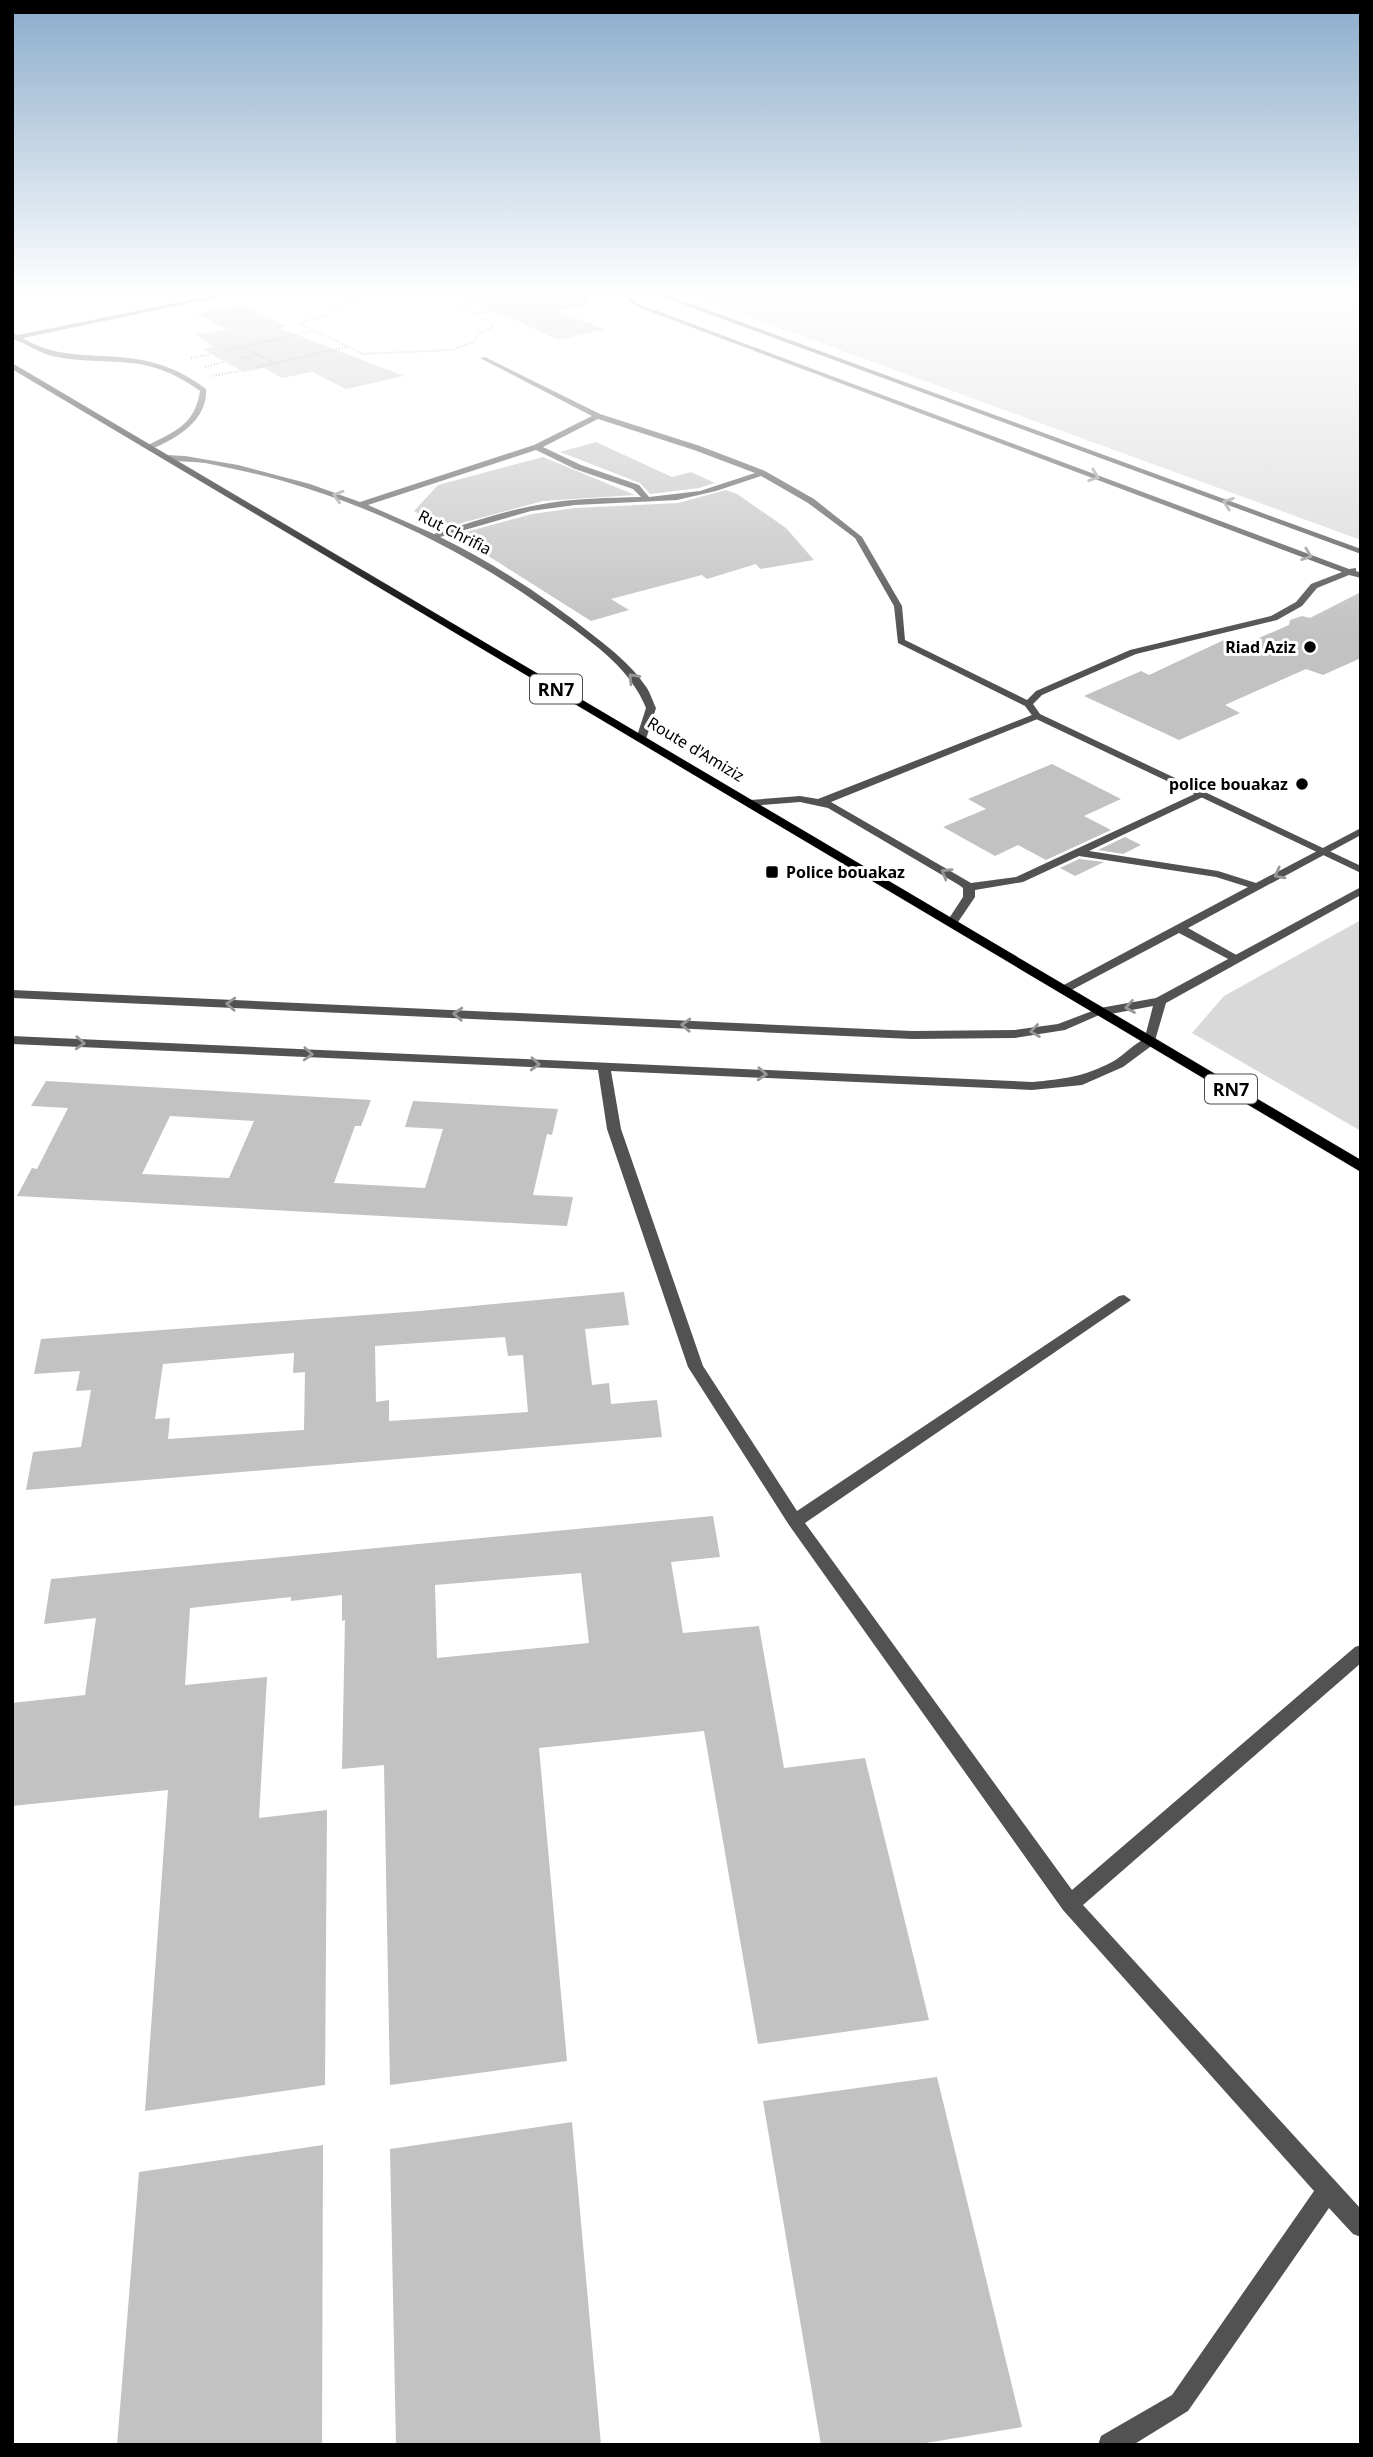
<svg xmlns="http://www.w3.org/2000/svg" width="1373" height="2457" font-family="'Noto Sans',sans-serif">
	<rect width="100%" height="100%" fill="#fff"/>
	<path fill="#d9d9d9" d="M723,292H1361V540L700,299Z
		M1361,920V1131L1192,1033L1224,996Z"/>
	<path fill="#c2c2c2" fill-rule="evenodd" d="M455,292H587L588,305L557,311L605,329L558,340Z
		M241,305L287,326L279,328L404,376L346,389L312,372L282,378L264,368L243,372L203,349L213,347L196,335L227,329L196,314Z
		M596,442L672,477L691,472L715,483L699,488L650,494L640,483L560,452Z
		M543,457L635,495L543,501L443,528L414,511L438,485Z
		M726,490L737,494L786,528L814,560L760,569L756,564L707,579L702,575L611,599L629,610L591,621L455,535L532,514L575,508L678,503Z
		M1361,592V658L1323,675L1306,669L1225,705L1240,713L1179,740L1084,696L1141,671L1149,675L1226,639L1245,644L1289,625L1290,620L1302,616L1310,618Z
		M1052,764L1121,799L1084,816L1111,830L1046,860L1018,845L995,856L943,827L986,809L968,799Z
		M1125,837L1141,845L1123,854L1098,850Z
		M1079,859L1104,862L1075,876L1060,868Z
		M46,1081L371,1100L361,1126H355L334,1183L425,1188L443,1129L405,1127L413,1101L558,1109L552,1135L547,1134L533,1195L573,1197L567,1226L17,1196L32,1168L37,1169L68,1108L31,1106ZM170,1116L254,1121L229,1178L142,1174Z
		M624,1292L629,1325L585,1329L592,1385L609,1383L611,1404L657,1400L662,1437L26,1490L33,1452L81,1447L91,1390L76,1391L80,1371L34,1374L41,1339L420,1311ZM505,1337L508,1356L523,1355L528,1412L389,1421V1400L376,1402L375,1346ZM294,1353L293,1373L305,1372L304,1430L168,1439L170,1418L155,1419L163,1364Z
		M713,1516L720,1557L671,1562L683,1633L759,1626L784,1768L865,1758L929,2020L758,2044L704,1731L539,1748L567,2061L390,2085L384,1765L342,1769L345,1620L342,1621V1595L291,1601V1597L190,1608L185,1685L267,1677L259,1818L327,1810L325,2085L145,2111L168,1790L12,1806V1703L85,1695L96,1618L44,1624L51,1579ZM581,1573L589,1643L437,1658L435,1585Z
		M937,2077L1022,2427L914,2445H821L763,2101Z
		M572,2122L601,2445H396L390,2149Z
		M323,2145L322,2445H117L139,2172Z"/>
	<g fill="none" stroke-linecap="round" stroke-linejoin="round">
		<defs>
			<path id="primary" d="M12,363L1361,1160V1172L12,369Z"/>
		</defs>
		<use href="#primary" stroke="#dbdbdb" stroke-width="1"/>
		<path stroke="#747474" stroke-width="2" stroke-dasharray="1 2" stroke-linecap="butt" d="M420,294L433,295L491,322L493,327L478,334L475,341L452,350L363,354L298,323L327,315L331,307L363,298L394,299Z
			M456,305L514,292
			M477,314L579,294
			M244,347L274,362
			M226,350L314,331
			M191,358L211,354
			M241,358L257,355
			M205,367L225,362
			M257,367L347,347
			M213,376L240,371"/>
		<path fill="#525252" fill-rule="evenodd" d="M1037,713L1040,714V718L831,802L971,883L1016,877L1201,791L1206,794L1205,796L1089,851L1218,871L1256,883L1361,828V835L1188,928L1240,957V961H1232L1179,933L1064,994L1058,990L1060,987L1248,887L1216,877L1079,856L1023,882L975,890V897L956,925L952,926L946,923L963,897V888L959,885L828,808L800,802L750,806L745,803L750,800L800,796L818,799Z"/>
		<path fill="#525252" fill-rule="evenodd" d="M229,292H243L23,338C57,360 98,353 136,359C163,363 185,373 206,389C208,420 177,439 151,449H148V445C176,431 195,424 200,391C144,350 112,368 52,356C37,352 26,343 12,339V332L18,335Z
			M617,292H624L639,304L1349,569L1356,568V571L1361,573V578L1349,575L1317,588L1302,606L1277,620L1136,654L1042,695L1033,704L1040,714L1361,866V873L1034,718L1025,706L898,643L894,606L855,538L808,503L761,476L716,491L677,500L575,505L531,511L440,537C495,564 547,598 594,636C612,650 631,665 644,684C650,691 652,700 656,708L646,739L641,742L636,739L646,708C631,670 596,645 563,621C478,558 384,510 283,481C257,474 231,468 205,463C192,461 174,463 163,457L167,455L185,456L238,465L310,484L360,502L534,445L592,416L480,358L485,357L600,414L700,446L765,471L814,499L862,537L902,606L905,640L1027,700L1036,691L1130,650L1271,616L1296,602L1311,584L1342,572L635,306ZM598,419L694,450L755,473L700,491L649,497L639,485L581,465L543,447ZM536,450L575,469L633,489L641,497C608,498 575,498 543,504C506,510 470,523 434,534L368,505Z
			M649,292H659L1361,549V554Z
			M12,990L912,1031L1015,1030L1058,1024L1100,1008L1106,1012L1065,1030L1015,1038L912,1039L12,998Z
			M12,1036L1032,1082C1064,1079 1083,1077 1112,1062C1125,1056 1139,1036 1154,1038L1156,1041L1154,1044L1123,1067L1082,1085L1032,1090L611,1071L621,1129L703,1366L797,1511L1119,1296L1124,1295L1131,1300L805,1523L1072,1890L1355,1647L1361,1645V1663L1083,1905L1361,2209V2237L1353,2234L1329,2208L1188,2411L1133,2445H1098L1101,2436L1172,2395L1314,2191L1063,1910L789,1525L688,1367L607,1129L598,1070L12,1044Z"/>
		<path fill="#525252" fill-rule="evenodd" d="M1361,887V895L1166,1003L1154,1044L1150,1045L1144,1041L1153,1006L1100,1016L1094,1012L1100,1008L1156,998Z"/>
		<use href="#primary" fill="#000" fill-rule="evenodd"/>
	</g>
	<defs><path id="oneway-chevron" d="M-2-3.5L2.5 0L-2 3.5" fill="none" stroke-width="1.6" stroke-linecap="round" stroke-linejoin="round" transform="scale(1.75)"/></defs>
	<g stroke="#979797">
		<use href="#oneway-chevron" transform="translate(1094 476) rotate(20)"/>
		<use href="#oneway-chevron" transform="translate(338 496) rotate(-163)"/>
		<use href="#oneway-chevron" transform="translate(1228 503) rotate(-160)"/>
		<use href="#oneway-chevron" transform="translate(1307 555) rotate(20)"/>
		<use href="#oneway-chevron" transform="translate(633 678) rotate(-134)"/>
		<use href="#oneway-chevron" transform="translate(946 873) rotate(-149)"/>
		<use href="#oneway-chevron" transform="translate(1279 874) rotate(152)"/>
		<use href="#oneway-chevron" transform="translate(231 1004) rotate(-177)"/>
		<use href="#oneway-chevron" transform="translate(1130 1007) rotate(170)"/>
		<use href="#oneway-chevron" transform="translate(458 1014) rotate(-177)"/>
		<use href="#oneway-chevron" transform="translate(686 1025) rotate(-177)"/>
		<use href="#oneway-chevron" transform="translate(1035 1031) rotate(172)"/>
		<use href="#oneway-chevron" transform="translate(80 1043) rotate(3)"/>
		<use href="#oneway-chevron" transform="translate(308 1054) rotate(3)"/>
		<use href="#oneway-chevron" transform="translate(535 1064) rotate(3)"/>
		<use href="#oneway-chevron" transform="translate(762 1074) rotate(3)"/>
	</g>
	<linearGradient id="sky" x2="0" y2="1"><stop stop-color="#8baccb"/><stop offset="0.46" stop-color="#fff"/><stop offset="1" stop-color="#fff" stop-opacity="0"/></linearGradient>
	<rect width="1373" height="636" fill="url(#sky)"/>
	<g fill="#000" stroke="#fff" stroke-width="2.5">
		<circle cx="1310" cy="647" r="7"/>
		<circle cx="1302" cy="784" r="7"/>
		<rect x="765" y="865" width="14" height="14" rx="3.5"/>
	</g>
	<g text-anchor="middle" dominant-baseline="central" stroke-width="6" stroke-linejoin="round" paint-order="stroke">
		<g font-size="16" fill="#000" stroke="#fff">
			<text transform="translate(455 532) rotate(27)">Rut Chrifia</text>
			<text transform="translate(696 749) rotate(31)">Route d'Amiziz</text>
		</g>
		<g font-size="16" font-weight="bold" fill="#000" stroke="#fff" text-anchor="end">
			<text x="1296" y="647">Riad Aziz</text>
			<text x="1288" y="784">police bouakaz</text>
			<text x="786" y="872" text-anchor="start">Police bouakaz</text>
		</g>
		<g fill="#fff" stroke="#4c4c4c" stroke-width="2">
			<rect x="530" y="674.5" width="52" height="29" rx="5"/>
			<rect x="1205" y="1074.5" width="52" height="29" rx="5"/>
		</g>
		<g font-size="18" font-weight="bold" fill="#000">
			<text x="556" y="689">RN7</text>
			<text x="1231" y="1089">RN7</text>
		</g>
	</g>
	<rect width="1373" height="2457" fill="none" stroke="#000000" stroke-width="28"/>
</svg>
